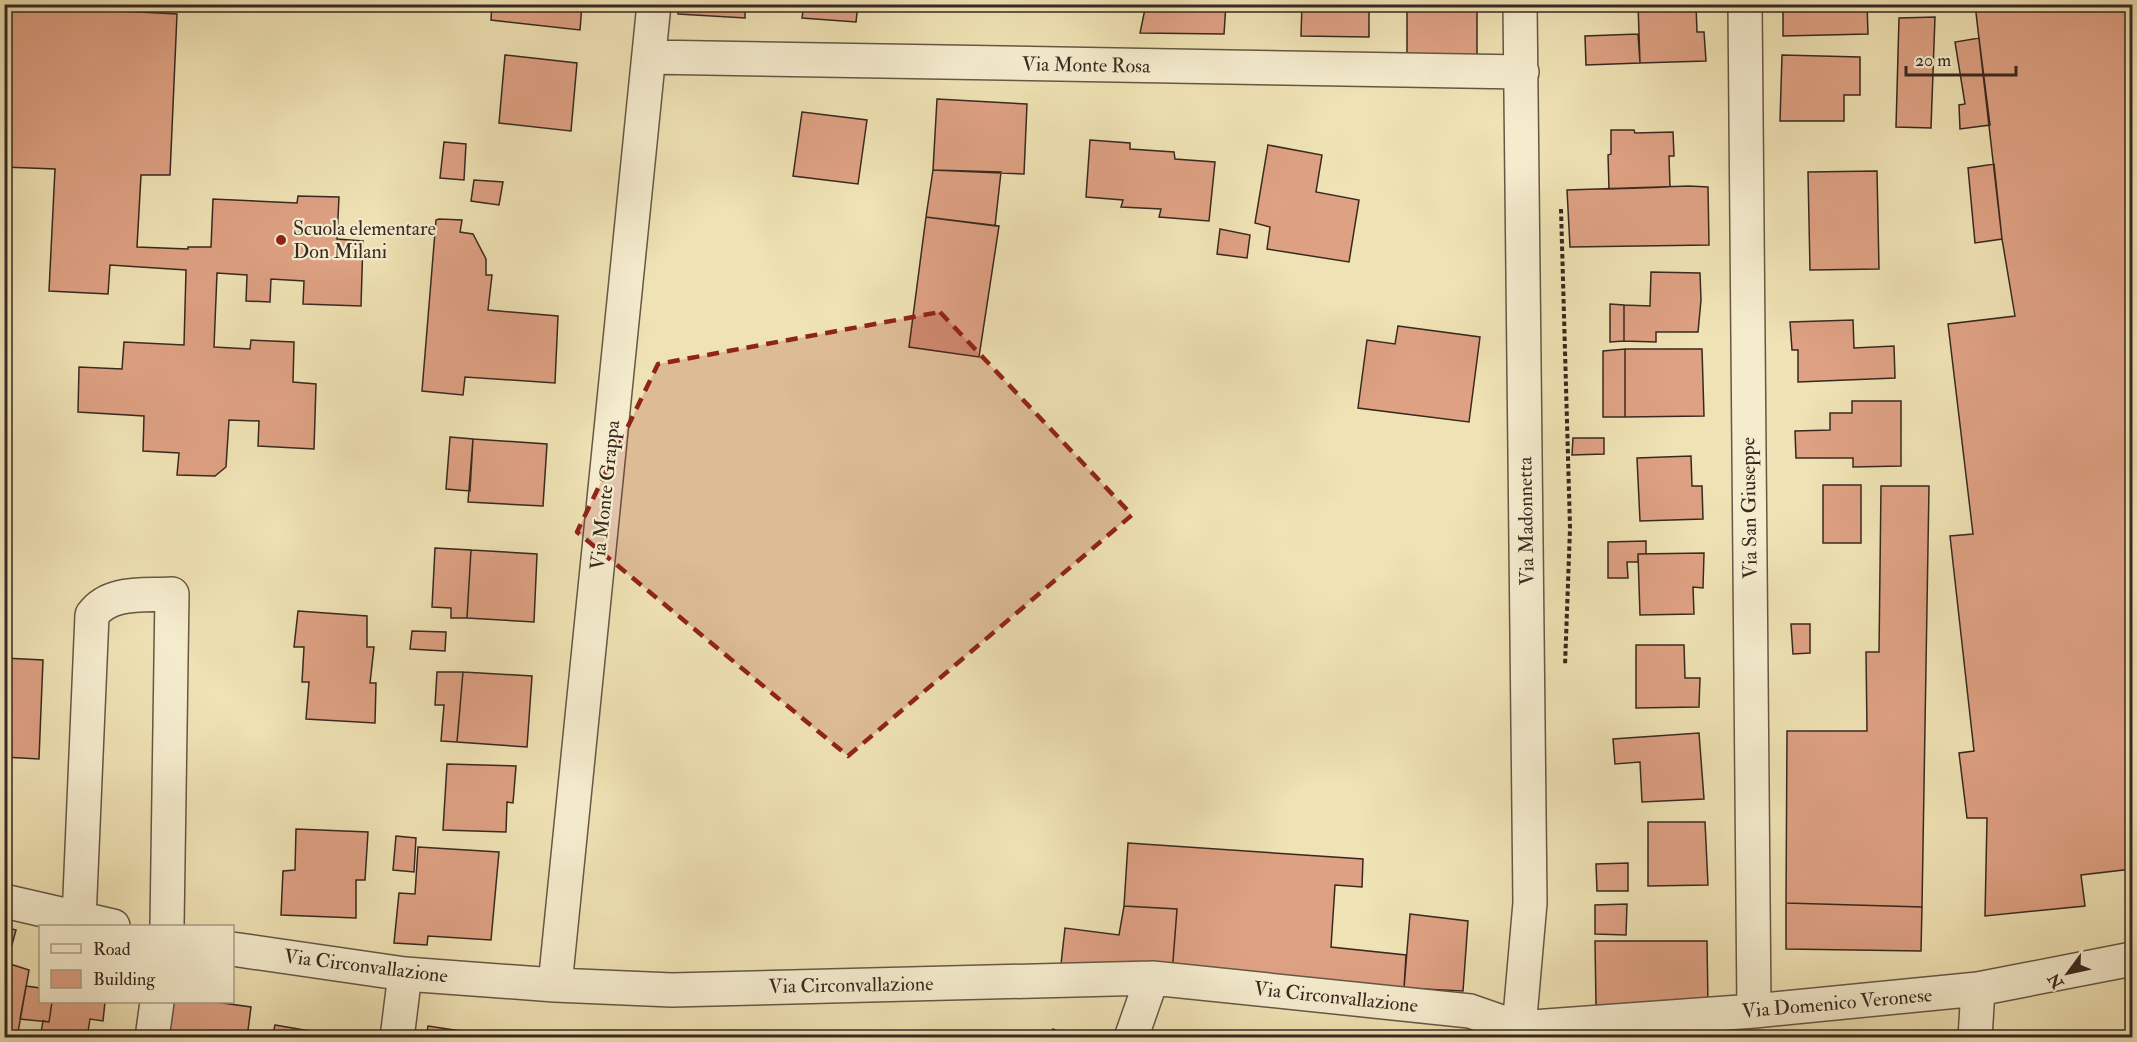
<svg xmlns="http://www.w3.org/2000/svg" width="2137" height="1042" font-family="'IM FELL Double Pica',serif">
	<rect width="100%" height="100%" fill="#efe2b4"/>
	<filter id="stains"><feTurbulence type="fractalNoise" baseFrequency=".00333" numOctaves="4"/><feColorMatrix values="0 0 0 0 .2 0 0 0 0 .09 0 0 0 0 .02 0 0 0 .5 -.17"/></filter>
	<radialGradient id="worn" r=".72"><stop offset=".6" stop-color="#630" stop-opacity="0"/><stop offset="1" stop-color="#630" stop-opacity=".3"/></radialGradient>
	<path fill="#dea183" stroke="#382920" stroke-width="1.5" d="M492,4H582L580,30L491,20Z
		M679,4H745V18L678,14Z
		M804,4H858L856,22L802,18Z
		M1146,4H1226L1224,34L1140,33Z
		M1302,4H1369V37L1301,36Z
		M1407,4H1477V57L1407,58Z
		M1638,4H1696L1697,32H1704L1706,61L1640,63Z
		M1783,4H1867L1868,34L1783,36Z
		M1975,4H2132V869L2081,875L2085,906L1985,916L1987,818H1967L1959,753L1974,751L1950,536L1973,534L1948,324L2015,316L2002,239Z
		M4,5L177,14L170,175H141L137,247L188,249V247H211L213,199L297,203L298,196L339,197L337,239L363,241L361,306L303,304L304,281L271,279L270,302L246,301L247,275L217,273L214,347L250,349L251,340L294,342L293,382L316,384L314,449L258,446L259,421L229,420L226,467L215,476L177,475L179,453L143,451L144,416L78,412L79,367L122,369L124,342L184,345L186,270L110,265L108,294L49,291L55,169L4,167Z
		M1935,17L1931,128L1896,127L1899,18Z
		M1638,34L1640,63L1586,65L1585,36Z
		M1979,38L1990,125L1960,129L1959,105L1965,104L1955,42Z
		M505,55L577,63L571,131L499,123Z
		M1782,55L1860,57V95H1844V121H1780Z
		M937,99L1027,104L1024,174L933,170Z
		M802,112L867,120L858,184L793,176Z
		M1611,130H1634L1635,133L1673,132L1674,156H1669L1670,187L1609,189L1608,155L1611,154Z
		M1090,140L1130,143V149L1174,152L1175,159L1215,162L1209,221L1159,217L1161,209L1121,207L1123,200L1086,197Z
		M444,142L466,144L464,180L440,178Z
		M1268,145L1322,155L1316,192L1359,200L1349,262L1267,249L1270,227L1255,223Z
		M1994,164L2002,239L1975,243L1968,168Z
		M933,170L1001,172L995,226L926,217Z
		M1877,171L1879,269L1810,270L1808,172Z
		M474,180L503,182L499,205L471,201Z
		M1689,186L1708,187L1709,245L1570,247L1567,190Z
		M926,217L999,226L979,357L909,347Z
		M439,219L462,220L460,232L473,234L486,259V275H492L488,310L558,316L555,383L465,377L463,395L422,391L436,220Z
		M1220,229L1250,235L1247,258L1217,254Z
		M1651,272L1700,273L1701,300L1698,332H1656V342L1624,341V305L1650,306Z
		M1610,304L1624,305V341L1610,342Z
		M1853,320L1854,348L1894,346L1895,378L1798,382V350H1792L1790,322Z
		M1398,326L1480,337L1469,422L1358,408L1367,340L1395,344Z
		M1625,349H1702L1704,416L1625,417Z
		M1625,349V417H1603V351Z
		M1852,401H1901V466L1853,467V458H1796L1795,431L1830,430V413H1852Z
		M450,437L473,439L470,491L446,489Z
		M1573,438H1604V454L1572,455Z
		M473,439L547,444L543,506L468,502Z
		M1691,456L1692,486H1702L1703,519L1640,521L1637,458Z
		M1823,485H1861V543H1823Z
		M1881,486H1929L1922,907L1786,903L1787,731H1867L1866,652H1879Z
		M1646,541V554H1638V562H1627L1628,578H1608V542Z
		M435,548L471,550L467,618H451V608L432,607Z
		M471,550L537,554L534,622L467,618Z
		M1704,553L1703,588L1693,587L1694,614L1640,615L1638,554Z
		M298,611L367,616V647H374L370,683H376L375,723L306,719L309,682H302L304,647H294Z
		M1791,624H1810V653L1793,654Z
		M412,631L446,632L445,651L410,649Z
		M1636,645H1684L1685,678H1700L1699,707L1636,708Z
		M4,658L43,660L39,759L4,757Z
		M437,672H463L457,742L441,741L444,705H435Z
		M463,672L532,676L527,747L457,742Z
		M1699,733L1704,799L1642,802L1640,762L1615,764L1613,739Z
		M447,764L516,766L513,803L507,802L506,832L443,830Z
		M1648,822H1705L1708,885L1648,886Z
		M296,829L368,832L365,880H356V918L281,915L283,871L295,870Z
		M396,836L416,838L414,872L393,870Z
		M1128,843L1363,859L1362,887L1335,885L1331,947L1406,955L1404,988L1172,974L1177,909L1124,906Z
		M418,847L499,852L491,940L428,936L427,945L394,943L399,893L415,894Z
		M1628,863V891H1597L1596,864Z
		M1786,903L1922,907L1921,951L1786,949Z
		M1627,904L1626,935L1595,934V905Z
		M1124,906L1177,909L1172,974L1061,964L1065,928L1119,935Z
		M1410,914L1468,921L1463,991L1404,988Z
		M4,927L16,930L8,959L4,958Z
		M1595,941H1707L1708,1006H1596Z
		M7,963L29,970L17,1038H4V974Z
		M26,986L40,988V1002H52L49,1022L20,1019Z
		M52,1002H105L103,1021L90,1019L87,1038H40L43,1021L49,1022Z
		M170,1002H215L251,1007L247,1038H165Z
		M275,1025L339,1036V1038H272Z
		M428,1026L507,1038H426Z
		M1053,1029L1072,1038H1049Z"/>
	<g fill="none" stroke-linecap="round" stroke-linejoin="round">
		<defs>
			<path id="minor" d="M1745,4L1754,1011
				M650,57L1522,72
				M4,901L113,926
				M79,919L92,615C110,590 144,596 172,594L167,926
				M232,949L405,974L555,985L672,990L1152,978L1470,1011L1519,1028L1754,1011L1978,989L2132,959
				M555,985L654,4
				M152,1038L157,1002
				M397,1038L405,974
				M1131,1038L1152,978
				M1516,1038L1519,1028L1530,903L1520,4
				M1975,1038L1978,989"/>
		</defs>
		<use href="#minor" stroke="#665745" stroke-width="36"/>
		<path stroke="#382920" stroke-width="4" stroke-dasharray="4.5 3" stroke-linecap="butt" d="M1561,209L1570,528L1565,666"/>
		<use href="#minor" stroke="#f5ecce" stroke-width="33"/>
	</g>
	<path fill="#8f2418" fill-opacity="0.2" stroke="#8f2418" stroke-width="4.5" stroke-dasharray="12 8" stroke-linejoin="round" d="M940,312L1132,515L848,756L577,532L658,364Z"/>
	<circle fill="#8f2418" stroke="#f5ecce" stroke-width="2" cx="281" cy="240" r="6"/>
	<g text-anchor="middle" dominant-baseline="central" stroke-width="4.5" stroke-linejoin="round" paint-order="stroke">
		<g font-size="20" fill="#382920" stroke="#f5ecce">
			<text transform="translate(1086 65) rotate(1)">Via Monte Rosa</text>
			<text transform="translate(605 495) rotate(-84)">Via Monte Grappa</text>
			<text transform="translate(1749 508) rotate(-91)">Via San Giuseppe</text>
			<text transform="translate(1526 521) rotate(-91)">Via Madonnetta</text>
			<text transform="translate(366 966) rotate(7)">Via Circonvallazione</text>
			<text transform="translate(851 985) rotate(-1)">Via Circonvallazione</text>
			<text transform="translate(1336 997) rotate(6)">Via Circonvallazione</text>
			<text transform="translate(1837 1003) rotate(-5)">Via Domenico Veronese</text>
		</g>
		<g font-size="20" fill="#382920" stroke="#f5ecce" text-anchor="start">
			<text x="293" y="228">Scuola elementare<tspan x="293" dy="23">Don Milani</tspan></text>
		</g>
	</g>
	<rect width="2137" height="1042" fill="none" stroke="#efe2b4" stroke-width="24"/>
	<rect x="6" y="6" width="2125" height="1030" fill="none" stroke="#382920" stroke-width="3"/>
	<rect x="12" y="12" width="2113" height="1018" fill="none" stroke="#382920" stroke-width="1.5"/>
	<rect x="39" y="925" width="195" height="78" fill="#f5ecce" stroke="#a99e88" stroke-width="1.5"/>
	<rect x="51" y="944" width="30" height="9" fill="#f5ecce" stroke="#a99e88" stroke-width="1.5"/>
	<text x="93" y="955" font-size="18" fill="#382920">Road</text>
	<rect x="51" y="970" width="30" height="18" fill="#dea183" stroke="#a99e88" stroke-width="1.5"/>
	<text x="93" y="985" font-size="18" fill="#382920">Building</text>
	<g transform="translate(2068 973) rotate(237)" stroke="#f5ecce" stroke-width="4.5" paint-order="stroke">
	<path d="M0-4.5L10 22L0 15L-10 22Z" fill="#382920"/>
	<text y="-9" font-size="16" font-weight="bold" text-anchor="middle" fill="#382920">N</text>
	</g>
	<path d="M1906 66v9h110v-9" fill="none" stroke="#382920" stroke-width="3"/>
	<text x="1915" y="66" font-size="18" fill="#382920" stroke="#f5ecce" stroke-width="4.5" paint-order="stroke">20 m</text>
	<rect width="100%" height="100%" filter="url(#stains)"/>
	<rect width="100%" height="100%" fill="url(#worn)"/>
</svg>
